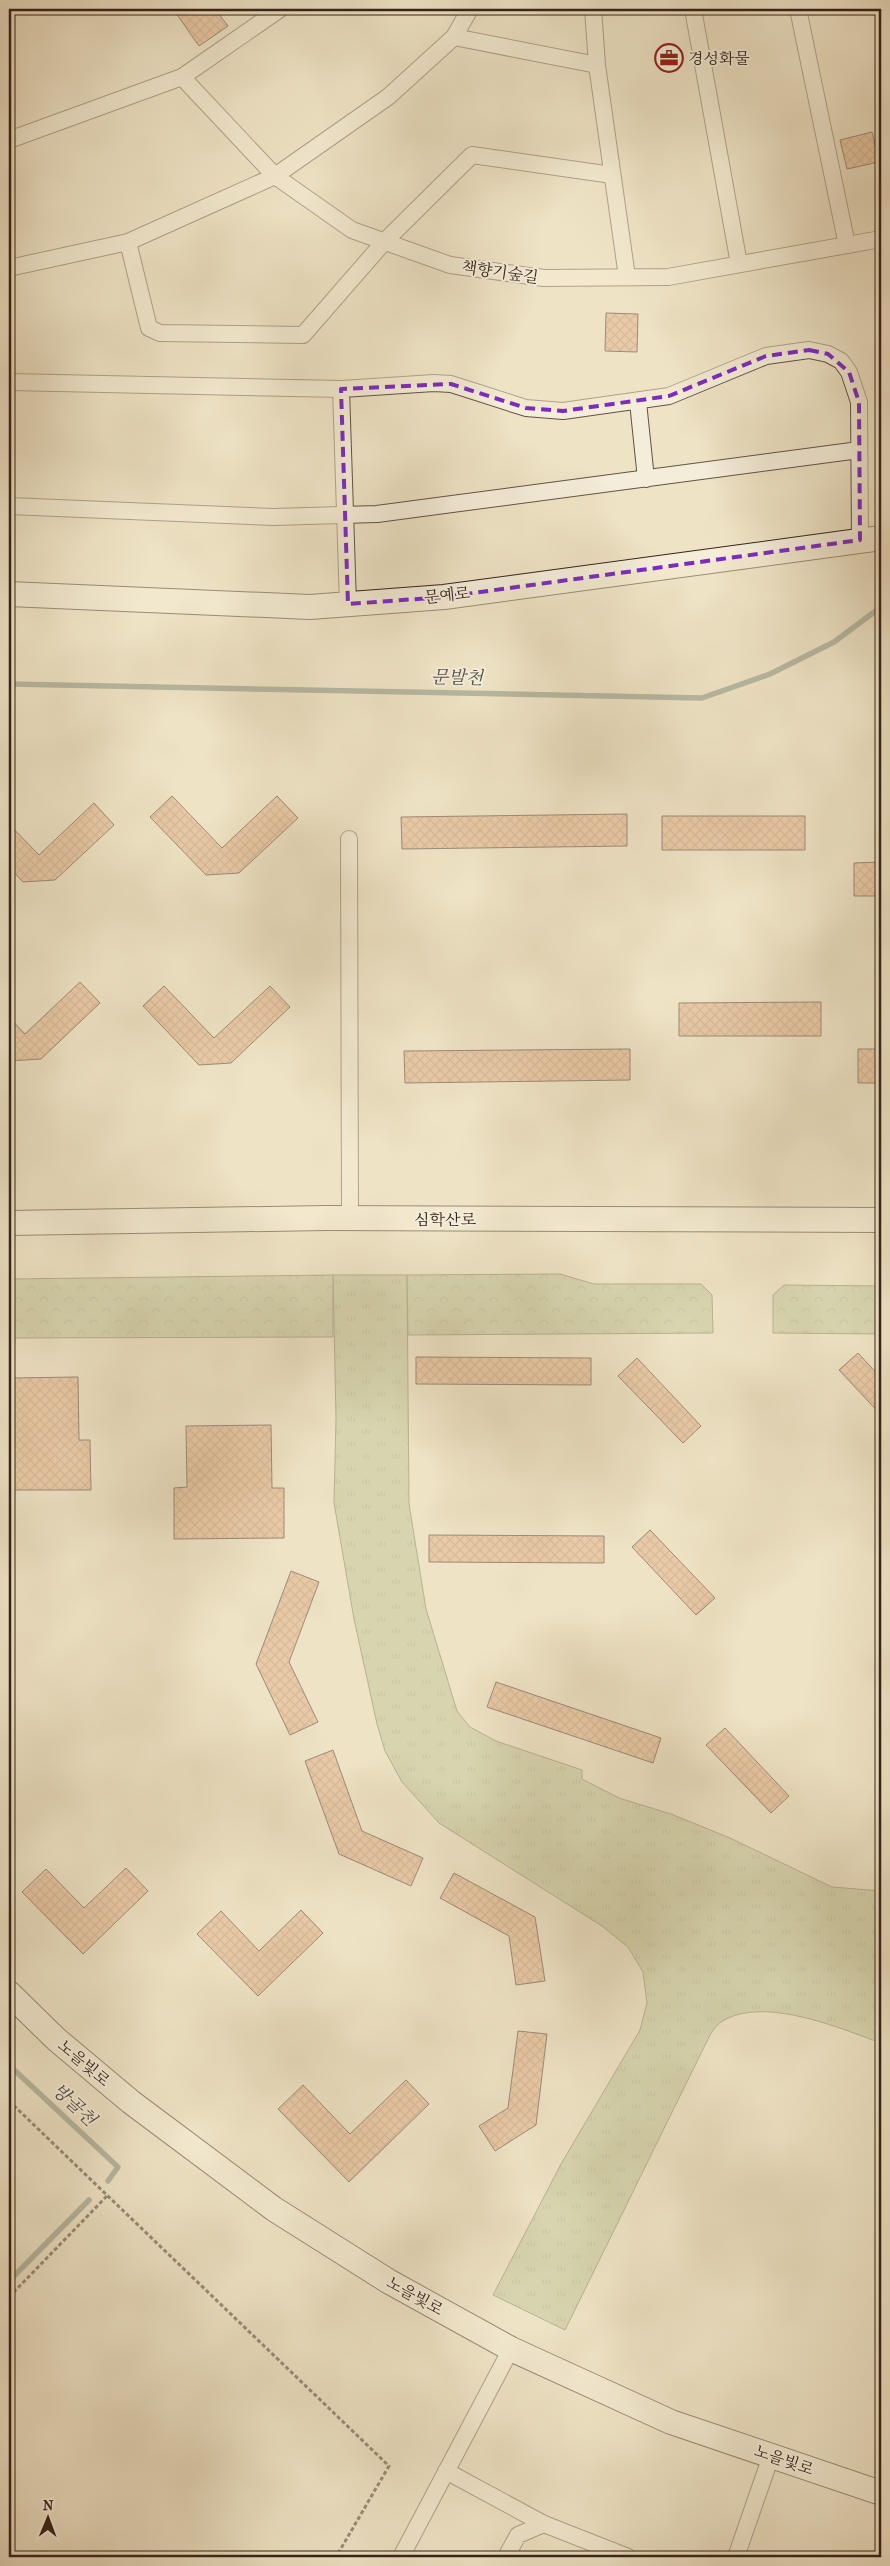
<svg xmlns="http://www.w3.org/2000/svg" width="890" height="2566" font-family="'IM FELL French Canon','Noto Serif KR',serif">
	<defs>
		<pattern id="grass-tufts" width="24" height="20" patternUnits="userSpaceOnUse" patternTransform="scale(1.25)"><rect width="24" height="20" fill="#bac394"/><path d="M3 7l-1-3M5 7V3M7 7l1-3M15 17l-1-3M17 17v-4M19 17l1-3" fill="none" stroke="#a0a77f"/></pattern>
		<pattern id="forest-crowns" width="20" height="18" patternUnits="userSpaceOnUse" patternTransform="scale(1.25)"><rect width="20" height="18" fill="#bac394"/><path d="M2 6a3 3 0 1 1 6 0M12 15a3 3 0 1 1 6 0" fill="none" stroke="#a0a77f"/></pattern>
		<pattern id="building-cross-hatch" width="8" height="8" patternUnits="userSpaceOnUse" patternTransform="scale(1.25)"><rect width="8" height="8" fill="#e5aa82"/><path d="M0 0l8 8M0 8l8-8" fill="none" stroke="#ba8a6a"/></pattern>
	</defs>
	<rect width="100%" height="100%" fill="#eee3c5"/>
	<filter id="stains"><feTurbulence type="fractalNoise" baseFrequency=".004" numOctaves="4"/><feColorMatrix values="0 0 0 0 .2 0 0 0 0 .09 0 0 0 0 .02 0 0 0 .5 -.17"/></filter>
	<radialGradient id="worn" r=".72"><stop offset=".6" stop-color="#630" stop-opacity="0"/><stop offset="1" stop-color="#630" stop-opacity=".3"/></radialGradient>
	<path fill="url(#grass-tufts)" stroke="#787257" d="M333,1275H407L409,1504L426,1609L457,1711L470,1727L496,1741L582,1770V1779L619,1798L671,1814L730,1838L832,1887L881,1891V2043C839,2028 763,1995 721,2022C718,2024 714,2029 711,2033L565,2330L493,2295L561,2164L640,2030L647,2003L643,1972L628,1947L602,1926L439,1823L402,1782L385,1751L377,1724L354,1619L334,1503L336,1418Z"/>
	<path fill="url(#forest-crowns)" stroke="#787257" d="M560,1274L594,1284H701L712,1295L713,1333L408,1335L407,1275Z
		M333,1275V1337L9,1338V1279Z
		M784,1285L881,1286V1334L773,1333V1295Z"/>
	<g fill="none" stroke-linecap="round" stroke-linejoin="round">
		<path stroke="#718075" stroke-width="5.5" d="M9,684L702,698L770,674L834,642L881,607
			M9,2065L118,2167L108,2181
			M9,2281L89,2200"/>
	</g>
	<path fill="url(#building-cross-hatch)" stroke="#35221a" d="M173,9H215L228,26L199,46Z
		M872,132L879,162L847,169L840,140Z
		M606,313L638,314L637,352L605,351Z
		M172,796L222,848L277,796L298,818L239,873L206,875L150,817Z
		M94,803L114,825L55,880L23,882L9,867V824L39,855Z
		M627,814V846L402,849L401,817Z
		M662,816H805V850H662Z
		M881,862V896H854V863Z
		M80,982L100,1003L41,1059L9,1061V1017L25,1034Z
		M164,986L214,1038L270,986L290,1007L231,1063L199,1065L143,1006Z
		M821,1002V1036H679V1003Z
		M630,1049V1080L405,1083L404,1051Z
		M858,1049H881V1083H858Z
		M858,1353L881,1378V1415L839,1370Z
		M416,1357L591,1358V1385L416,1384Z
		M637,1358L701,1426L683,1443L618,1376Z
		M78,1377L79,1440H90L91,1490H9V1378Z
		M271,1425L272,1488H284V1538L174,1539V1488L187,1487L186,1426Z
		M650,1530L715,1598L696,1615L632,1547Z
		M429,1535L604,1536V1563L429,1562Z
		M291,1571L319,1582L289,1662L318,1722L290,1735L256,1664Z
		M496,1682L661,1738L653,1763L487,1707Z
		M725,1728L789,1796L771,1813L706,1745Z
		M333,1750L362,1831L423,1858L411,1886L339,1854L305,1761Z
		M126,1868L148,1891L83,1954L22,1892L46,1869L84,1908Z
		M454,1873L535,1917L545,1981L516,1985L509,1936L440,1898Z
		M301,1910L323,1933L258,1996L197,1934L221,1911L259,1951Z
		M518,2031L547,2034L536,2125L495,2151L479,2126L508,2108Z
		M406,2080L429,2104L349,2182L278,2109L303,2085L350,2134Z"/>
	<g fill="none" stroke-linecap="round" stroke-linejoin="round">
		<defs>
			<path id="street" d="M593,9L597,65L627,277
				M693,9L739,264
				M798,9L847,245
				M454,37L597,65
				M182,77L275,176L352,230L450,265L544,278L668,277L881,239
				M9,140L182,77L280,9
				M128,242L149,328L160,333L303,335L384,242L472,155L612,175
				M9,268L128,242L275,176L388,97L454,37L470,9
				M9,382L342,389L434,383L451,384L526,408L563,411L669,396L766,356L809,350L828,354L841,361L849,372L859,402L860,540
				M341,389L348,604
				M638,402L646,479
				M9,506L273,517L377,514L859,450
				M349,839L350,1218
				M446,2471L544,2524
				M401,2557L511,2349
				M506,2557L518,2535L544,2524L628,2557
				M736,2557L771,2456"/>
			<path id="secondary" d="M9,594L310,607L444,597L881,538
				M9,1223L326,1218L881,1220
				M9,1993L56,2039L131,2102L274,2209L388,2281L511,2349L671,2422L881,2493"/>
		</defs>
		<use href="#street" stroke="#635245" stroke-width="18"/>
		<use href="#secondary" stroke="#35221a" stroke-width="26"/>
		<path stroke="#35221a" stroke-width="3" stroke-dasharray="4 2.5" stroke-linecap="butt" d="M9,2101L389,2466L336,2557
			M9,2297L107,2196"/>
		<use href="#street" stroke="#f4edd9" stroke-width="16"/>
		<use href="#secondary" stroke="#f4edd9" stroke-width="24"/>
	</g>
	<path d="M0 0H890V2566H0ZM809,350L828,354L849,372L859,402L860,540L444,597L348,604L341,389L451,384L526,408L563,411L669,396L766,356Z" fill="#eee3c5" fill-opacity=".55" fill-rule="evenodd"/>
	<path fill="none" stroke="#7b2cbf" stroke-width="4" stroke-dasharray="10 6" stroke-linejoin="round" d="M809,350L828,354L849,372L859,402L860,540L444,597L348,604L341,389L451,384L526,408L563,411L669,396L766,356Z"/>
	<defs>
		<symbol id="office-ring" viewBox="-11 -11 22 22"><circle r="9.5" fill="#f4edd9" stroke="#8f2418" stroke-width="1.5"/><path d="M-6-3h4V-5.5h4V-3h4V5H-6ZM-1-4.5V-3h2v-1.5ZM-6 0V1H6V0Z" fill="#8f2418"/></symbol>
	</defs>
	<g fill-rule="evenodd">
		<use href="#office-ring" x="653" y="42" width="32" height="32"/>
	</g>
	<g text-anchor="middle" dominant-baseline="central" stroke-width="4" stroke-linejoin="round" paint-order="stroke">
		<g font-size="16" fill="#35221a" stroke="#f4edd9" text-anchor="start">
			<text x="688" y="58">경성화물</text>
		</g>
		<g font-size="16" fill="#35221a" stroke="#f4edd9">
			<text transform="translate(500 272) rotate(8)">책향기숲길</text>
			<text transform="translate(447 595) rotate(-6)">문예로</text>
			<text x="445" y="1219">심학산로</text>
			<text transform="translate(84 2063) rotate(40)">노을빛로</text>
			<text transform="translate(415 2296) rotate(29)">노을빛로</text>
			<text transform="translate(784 2460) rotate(19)">노을빛로</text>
		</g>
		<g font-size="18" font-style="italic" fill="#535148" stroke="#f4edd9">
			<text transform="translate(457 678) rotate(1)">문발천</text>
			<text transform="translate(74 2105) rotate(43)">방골천</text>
		</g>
	</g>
	<rect width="890" height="2566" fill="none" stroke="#eee3c5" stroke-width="30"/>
	<rect x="10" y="10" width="870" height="2546" fill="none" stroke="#35221a" stroke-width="2.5"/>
	<rect x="15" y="15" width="860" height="2536" fill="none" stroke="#35221a"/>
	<g transform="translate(48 2518) rotate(1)" stroke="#f4edd9" stroke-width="4" paint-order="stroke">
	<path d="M0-4L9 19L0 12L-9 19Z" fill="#35221a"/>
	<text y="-8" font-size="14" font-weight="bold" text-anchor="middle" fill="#35221a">N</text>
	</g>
	<rect width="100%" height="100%" filter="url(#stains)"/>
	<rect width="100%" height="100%" fill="url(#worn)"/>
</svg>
